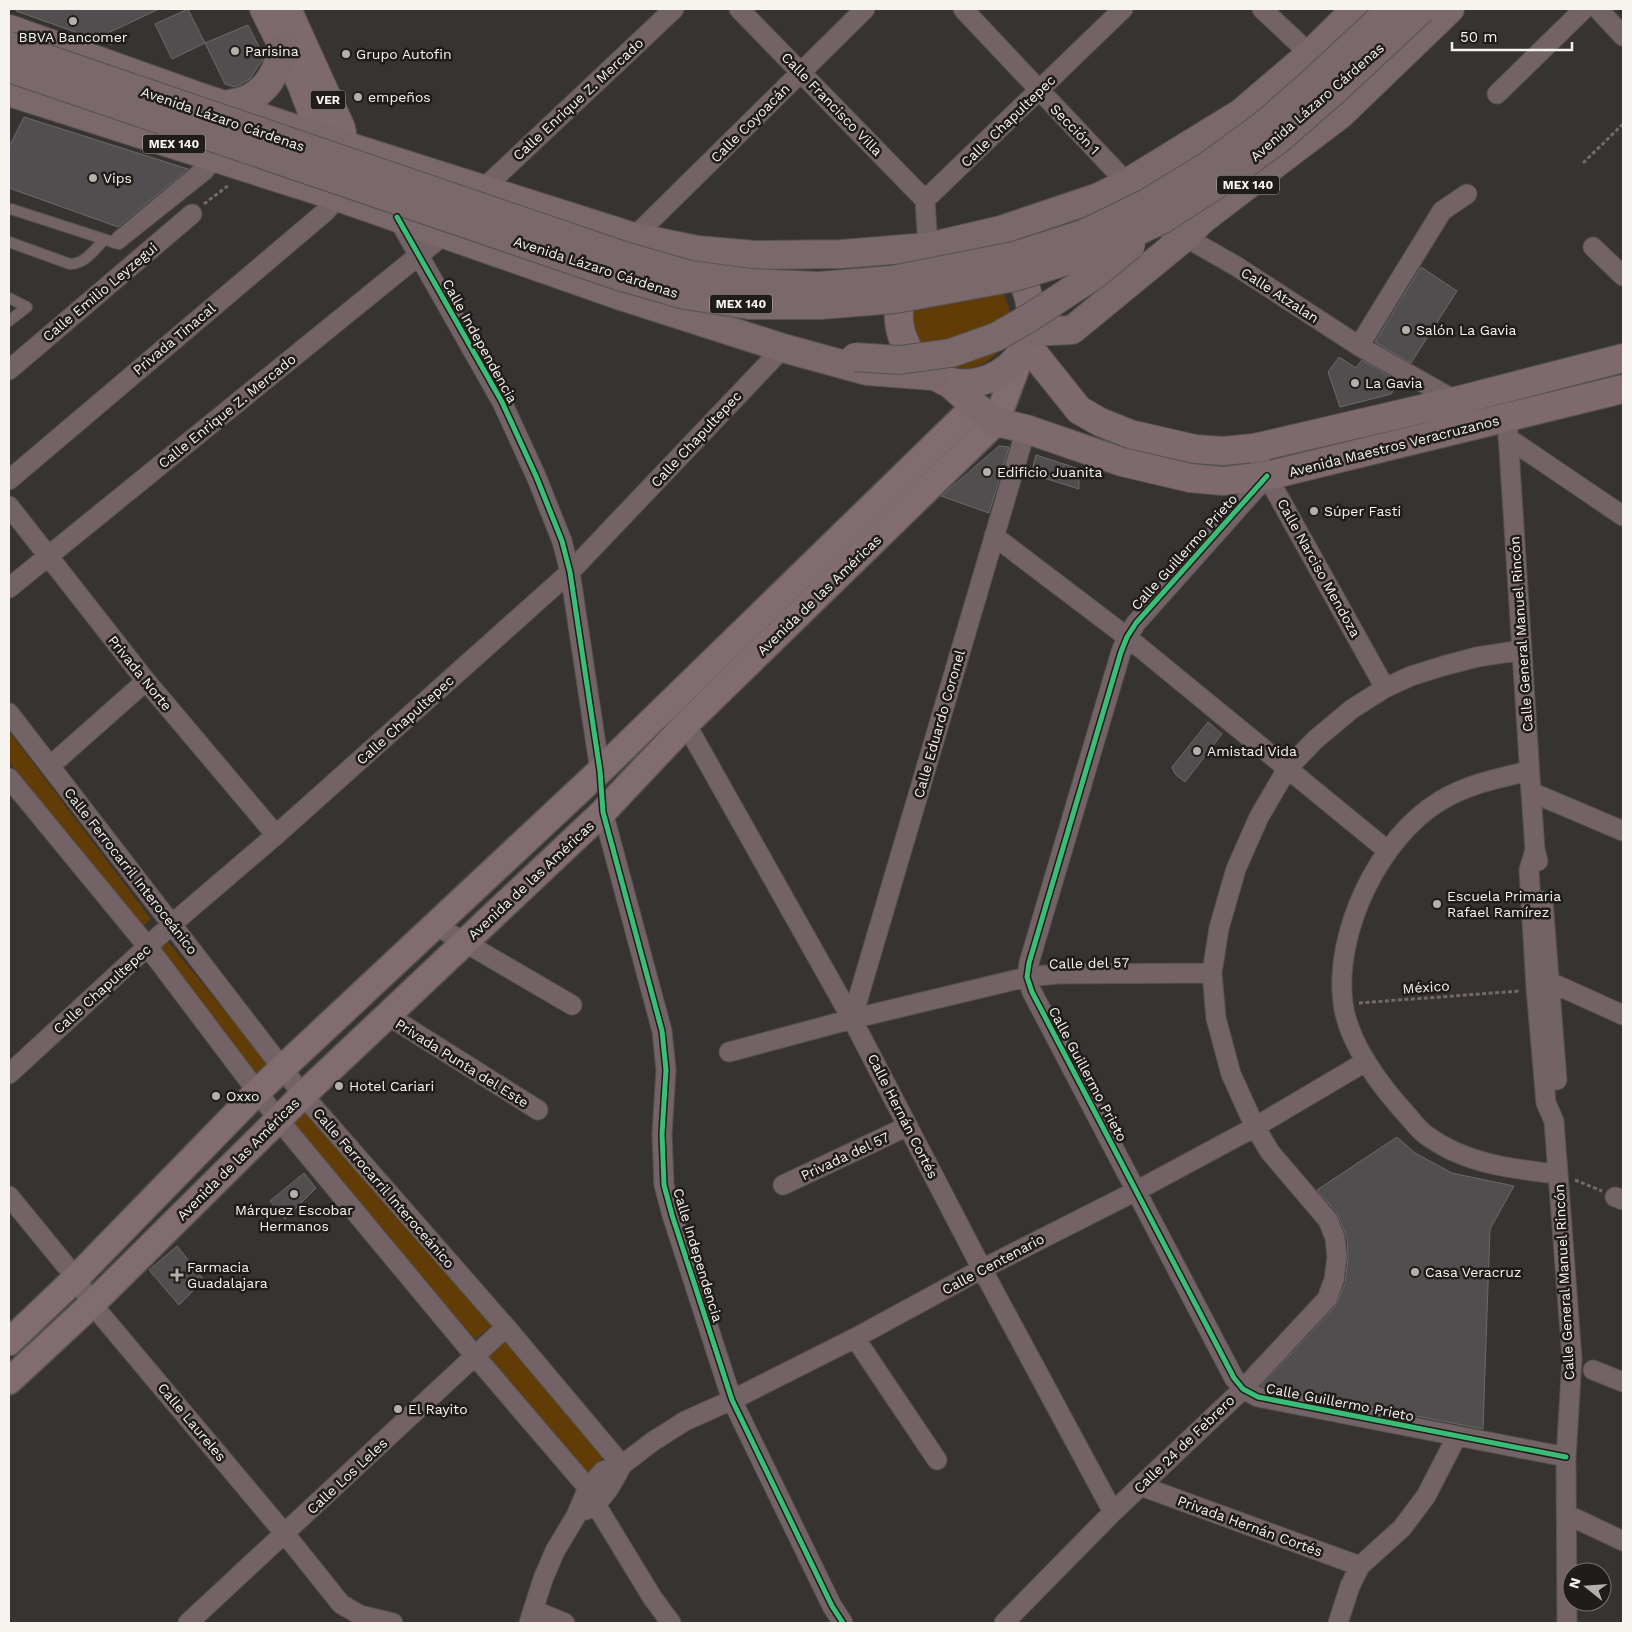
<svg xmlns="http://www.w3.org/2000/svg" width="1632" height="1632" font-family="'Work Sans',sans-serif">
	<rect width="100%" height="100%" fill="#373330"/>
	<path fill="#613c06" d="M1003,293C1008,303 1012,314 1010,326C1006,355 977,375 948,367C941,365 933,362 928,356C924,353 922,347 920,343C910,323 911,316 918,295Z
		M9,731L151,919L140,929L9,762Z
		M165,938L269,1064L251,1080L146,955Z
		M301,1107L493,1325L475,1339L283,1122Z
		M504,1339L604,1457L586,1473L483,1357Z"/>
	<path fill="#504e4e" stroke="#6b696a" d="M17,9H159L106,34L112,45L16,11Z
		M188,9L205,43L172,59L155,24Z
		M248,25L264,57L263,59L250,79L235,87L225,84L205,43Z
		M24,117L188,169L118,227L9,188V147Z
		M1421,267L1457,291L1411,363L1375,342Z
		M1339,357L1356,368L1362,360L1399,382L1391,394L1340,407L1328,372Z
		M999,446L1009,447L989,513L941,496Z
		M1036,455L1079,469V489L1031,474Z
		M1208,722L1222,734L1185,782L1175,774L1172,767Z
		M1397,1137L1415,1153L1452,1173L1514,1186L1490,1229L1483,1429L1261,1386L1335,1307L1345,1284L1348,1258L1347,1238L1337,1213L1317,1190Z
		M304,1173L316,1188L285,1219L270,1201Z
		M177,1246L204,1280L179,1305L149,1270Z"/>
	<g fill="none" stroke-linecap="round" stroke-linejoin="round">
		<defs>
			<path id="service" d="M9,209H11L119,244L207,174L218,161
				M9,242L70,264C85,264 94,250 104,240
				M114,243L117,237L197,170L209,159
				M9,298L27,307L9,321"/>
			<path id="minor" d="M739,9L925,200
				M963,9L1127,183
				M1262,9L1310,54
				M1598,9L1623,36
				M1497,94L1584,9
				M483,189L674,9
				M397,217L502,402L536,476L562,541L570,572L600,771
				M1147,220L1185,237L1236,266L1359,346L1456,401
				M634,237L865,9
				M928,247L925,200L1123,9
				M1593,247L1623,276
				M1359,346L1442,211L1467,194
				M9,370L192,214
				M1507,418L1531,792L1535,850L1538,861
				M1508,438L1623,516
				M1254,448L1267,476L1385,688
				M1267,476L1136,623L1127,637L1121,652L1029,963L1027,977L1032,992L1234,1378L1243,1389L1258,1397L1566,1457
				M9,480L325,212L338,197
				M9,506L146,681L276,835
				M994,536L1127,637L1388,851
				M9,588L445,234
				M9,713L303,1095L506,1327L622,1465
				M686,724L852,1019L982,1269L1113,1512
				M50,766L146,681
				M1529,771C1499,778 1468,784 1440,801C1379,838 1334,932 1343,1003C1348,1043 1381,1087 1408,1116C1413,1122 1419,1130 1426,1135C1465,1164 1512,1169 1558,1174
				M9,778L148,947L278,1119L475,1356L588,1488
				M1531,792L1623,831
				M603,812L662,1031L666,1070L662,1134L664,1185L672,1215L732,1400L832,1606L843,1623
				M1535,850L1529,870L1536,988L1546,1103L1554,1121L1572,1359L1566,1457L1567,1623
				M1543,901L1557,1080
				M435,925L572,1005
				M1550,982L1623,1015
				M387,1015L538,1110
				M852,1019L1026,429
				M729,1052L852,1019L1027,977L1057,974L1212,973
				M9,1074L172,924L276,835L570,572L783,348
				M783,1185L908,1126
				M9,1196L76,1278L92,1304L285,1534L341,1604L360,1615L393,1623
				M1615,1197L1623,1200
				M855,1338L937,1460
				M1593,1370L1623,1382
				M1141,1486L1360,1566
				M596,1505L652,1597L671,1623
				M586,1510C604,1501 613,1482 622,1465
				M1568,1515L1623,1541
				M533,1610L565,1623
				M188,1623L506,1327
				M529,1623L543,1579L555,1551L576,1516L588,1488L603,1471L622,1465L652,1442L685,1421L732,1400L855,1338L982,1269L1136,1191L1255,1127L1365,1062
				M1004,1623L1113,1512L1243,1389L1327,1299L1334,1280L1337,1257L1335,1238L1328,1220L1270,1152L1255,1127L1231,1074L1216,1018L1212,973L1219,928L1236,869L1259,817L1287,769L1316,739L1352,709L1385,688L1411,676L1443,666L1477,657L1522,650
				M1338,1623L1350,1586L1360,1566L1402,1528L1426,1496L1457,1436"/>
			<path id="secondary" d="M9,1342L76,1278L258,1091L600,771L975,406
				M9,1381L92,1304L303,1095L603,812L686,724L996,422L1021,355"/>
			<path id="primary" d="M264,9L301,83L314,117L317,136L318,158
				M287,9L341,128L344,145V166
				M950,245C986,252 1020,259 1029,299C1049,378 941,418 906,345C900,334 897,318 900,305C905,284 918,265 928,247Z
				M1027,345L1079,410L1100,422L1130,434L1195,449L1223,451L1254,448L1456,401L1623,358
				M944,381L949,383L975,406L996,422L1026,429L1122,462L1190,478L1223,481L1267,476L1623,389"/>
			<path id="trunk" d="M9,29L197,96L344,145L634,237L697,250L754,255L842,254L928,247L1001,230L1099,197L1127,183L1241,113L1310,54L1356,9
				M9,92L338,197L624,297L783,348L867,371L933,376
				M219,108C227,103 234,104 242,101C267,93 278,71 282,47
				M1031,332L1072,330L1185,237L1203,219L1341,114L1450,9"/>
		</defs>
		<use href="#service" stroke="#55524f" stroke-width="12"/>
		<use href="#minor" stroke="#55524f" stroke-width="21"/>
		<use href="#secondary" stroke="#55524f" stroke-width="29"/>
		<use href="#primary" stroke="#55524f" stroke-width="30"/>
		<use href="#trunk" stroke="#55524f" stroke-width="30"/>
		<path stroke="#74696a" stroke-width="3" stroke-dasharray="4 2.5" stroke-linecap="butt" d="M1583,163L1623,124
			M204,204L229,185
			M1359,1003L1520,991
			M1575,1180L1602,1191"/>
		<use href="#service" stroke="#736366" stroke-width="10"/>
		<use href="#minor" stroke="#736366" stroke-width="19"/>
		<use href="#secondary" stroke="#816c70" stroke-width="26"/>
		<use href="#primary" stroke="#7e696c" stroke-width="28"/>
		<use href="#trunk" stroke="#7b686a" stroke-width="28"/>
		<defs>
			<path id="trunk-bridge" d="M9,46L624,256L690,275L751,283L819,286L892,280L1014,256L1083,234L1147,203L1209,165L1266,123L1317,78L1391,9
				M9,68L619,276L685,295L749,305H820L895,299L1015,277L1089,254L1163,219L1222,181L1279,139L1334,91L1422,9
				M855,357L899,360L951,353L996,337L1029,318L1096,274L1131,245"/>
		</defs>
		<use href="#trunk-bridge" stroke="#55524f" stroke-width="30" stroke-linecap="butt"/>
		<use href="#trunk-bridge" stroke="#7b686a" stroke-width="28"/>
		<defs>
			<path id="cycleway" d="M397,217L502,402L536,476L562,541L570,572L600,771L603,812L662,1031L666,1070L662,1134L664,1185L672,1215L732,1400L832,1606L843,1623
				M1267,476L1136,623L1127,637L1121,652L1029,963L1027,977L1032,992L1234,1378L1243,1389L1258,1397L1566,1457"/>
		</defs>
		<use href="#cycleway" stroke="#1f1c19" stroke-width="8"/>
		<use href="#cycleway" stroke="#3abd76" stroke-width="5"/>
	</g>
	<g fill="#b4b0ac" stroke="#1f1c19" stroke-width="2">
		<circle cx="73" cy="21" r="5"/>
		<circle cx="235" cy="51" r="5"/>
		<circle cx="346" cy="54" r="5"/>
		<circle cx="358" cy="97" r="5"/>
		<circle cx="93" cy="178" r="5"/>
		<circle cx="1406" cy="330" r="5"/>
		<circle cx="1355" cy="383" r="5"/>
		<circle cx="987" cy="472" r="5"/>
		<circle cx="1314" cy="511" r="5"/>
		<circle cx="1197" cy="751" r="5"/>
		<circle cx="1437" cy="904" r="5"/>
		<circle cx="339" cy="1086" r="5"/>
		<circle cx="216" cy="1096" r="5"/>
		<circle cx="294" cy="1194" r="5"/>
		<circle cx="1415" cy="1272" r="5"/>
		<path d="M174.5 1267.5h5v5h5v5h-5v5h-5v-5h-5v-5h5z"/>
		<circle cx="398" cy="1409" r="5"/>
	</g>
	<g text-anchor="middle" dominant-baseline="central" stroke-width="5" stroke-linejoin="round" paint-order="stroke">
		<g fill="#1f1c19" stroke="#b6b2af" stroke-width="1">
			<rect x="310.5" y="90.5" width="35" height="19" rx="4"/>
			<rect x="143" y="134.5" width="62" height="19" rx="4"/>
			<rect x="1217" y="175.5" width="62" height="19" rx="4"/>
			<rect x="710" y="294.5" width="62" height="19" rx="4"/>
		</g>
		<g font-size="12" font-weight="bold" fill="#f7f3ef">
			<text x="328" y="100">VER</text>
			<text x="174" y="144">MEX 140</text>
			<text x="1248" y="185">MEX 140</text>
			<text x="741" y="304">MEX 140</text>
		</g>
		<g font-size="14" fill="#f7f3ef" stroke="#1f1c19" text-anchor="start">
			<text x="73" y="37" text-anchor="middle">BBVA Bancomer</text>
			<text x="245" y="51">Parisina</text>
			<text x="356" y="54">Grupo Autofin</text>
			<text x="368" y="97">empeños</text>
			<text x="103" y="178">Vips</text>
			<text x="1416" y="330">Salón La Gavia</text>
			<text x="1365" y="383">La Gavia</text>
			<text x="997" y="472">Edificio Juanita</text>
			<text x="1324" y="511">Súper Fasti</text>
			<text x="1207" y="751">Amistad Vida</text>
			<text x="1447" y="896">Escuela Primaria<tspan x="1447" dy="16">Rafael Ramírez</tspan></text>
			<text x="349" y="1086">Hotel Cariari</text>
			<text x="226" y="1096">Oxxo</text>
			<text x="294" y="1210" text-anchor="middle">Márquez Escobar<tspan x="294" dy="16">Hermanos</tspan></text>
			<text x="187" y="1267">Farmacia<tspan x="187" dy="16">Guadalajara</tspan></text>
			<text x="1425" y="1272">Casa Veracruz</text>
			<text x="408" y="1409">El Rayito</text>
		</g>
		<g font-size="14" fill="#f7f3ef" stroke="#1f1c19">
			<text transform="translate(578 99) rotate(-43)">Calle Enrique Z. Mercado</text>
			<text transform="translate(1317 102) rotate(-41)">Avenida Lázaro Cárdenas</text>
			<text transform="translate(832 104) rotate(46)">Calle Francisco Villa</text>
			<text transform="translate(223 119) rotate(19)">Avenida Lázaro Cárdenas</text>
			<text transform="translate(1008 121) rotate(-44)">Calle Chapultepec</text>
			<text transform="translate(750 123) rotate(-45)">Calle Coyoacán</text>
			<text transform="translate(1075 129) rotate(46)">Sección 1</text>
			<text transform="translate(596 267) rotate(18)">Avenida Lázaro Cárdenas</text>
			<text transform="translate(100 292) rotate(-40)">Calle Emilio Leyzegui</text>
			<text transform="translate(1280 295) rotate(33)">Calle Atzalan</text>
			<text transform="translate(174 339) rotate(-40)">Privada Tinacal</text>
			<text transform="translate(480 341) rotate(61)">Calle Independencia</text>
			<text transform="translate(227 411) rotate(-39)">Calle Enrique Z. Mercado</text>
			<text transform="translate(696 439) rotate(-47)">Calle Chapultepec</text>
			<text transform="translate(1394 446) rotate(-14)">Avenida Maestros Veracruzanos</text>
			<text transform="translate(1184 552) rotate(-48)">Calle Guillermo Prieto</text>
			<text transform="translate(1319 568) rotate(61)">Calle Narciso Mendoza</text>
			<text transform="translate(819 595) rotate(-44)">Avenida de las Américas</text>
			<text transform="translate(1521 634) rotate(-94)">Calle General Manuel Rincón</text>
			<text transform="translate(140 673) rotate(51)">Privada Norte</text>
			<text transform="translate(405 720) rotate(-42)">Calle Chapultepec</text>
			<text transform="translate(939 724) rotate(-74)">Calle Eduardo Coronel</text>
			<text transform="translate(131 871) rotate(52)">Calle Ferrocarril Interoceánico</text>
			<text transform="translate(531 880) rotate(-43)">Avenida de las Américas</text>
			<text transform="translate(1089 963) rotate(-1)">Calle del 57</text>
			<text transform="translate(1426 987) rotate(-4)">México</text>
			<text transform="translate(102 989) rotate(-42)">Calle Chapultepec</text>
			<text transform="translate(462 1063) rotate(32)">Privada Punta del Este</text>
			<text transform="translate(1088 1074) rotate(62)">Calle Guillermo Prieto</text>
			<text transform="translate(903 1116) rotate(63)">Calle Hernán Cortés</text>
			<text transform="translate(845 1156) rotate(-25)">Privada del 57</text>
			<text transform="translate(238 1159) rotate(-45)">Avenida de las Américas</text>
			<text transform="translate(384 1188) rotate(49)">Calle Ferrocarril Interoceánico</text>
			<text transform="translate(698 1255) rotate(73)">Calle Independencia</text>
			<text transform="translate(993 1264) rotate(-28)">Calle Centenario</text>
			<text transform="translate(1564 1282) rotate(-93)">Calle General Manuel Rincón</text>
			<text transform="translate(1340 1402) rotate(11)">Calle Guillermo Prieto</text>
			<text transform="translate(192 1422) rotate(50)">Calle Laureles</text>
			<text transform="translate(1184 1444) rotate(-44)">Calle 24 de Febrero</text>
			<text transform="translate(347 1476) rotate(-43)">Calle Los Leles</text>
			<text transform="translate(1250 1526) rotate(20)">Privada Hernán Cortés</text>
		</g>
	</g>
	<rect width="1632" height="1632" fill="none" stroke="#f7f3ef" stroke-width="20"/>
	<g transform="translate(1587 1587) rotate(287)"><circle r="24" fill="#1f1c19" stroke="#75726f"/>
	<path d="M0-4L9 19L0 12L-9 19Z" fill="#b4b0ac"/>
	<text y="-8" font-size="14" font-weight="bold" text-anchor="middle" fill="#f7f3ef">N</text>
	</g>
	<path d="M1452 42v8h120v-8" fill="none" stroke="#f7f3ef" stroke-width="2.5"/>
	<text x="1460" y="42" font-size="15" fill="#f7f3ef" stroke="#1f1c19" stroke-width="4" paint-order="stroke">50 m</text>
</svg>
